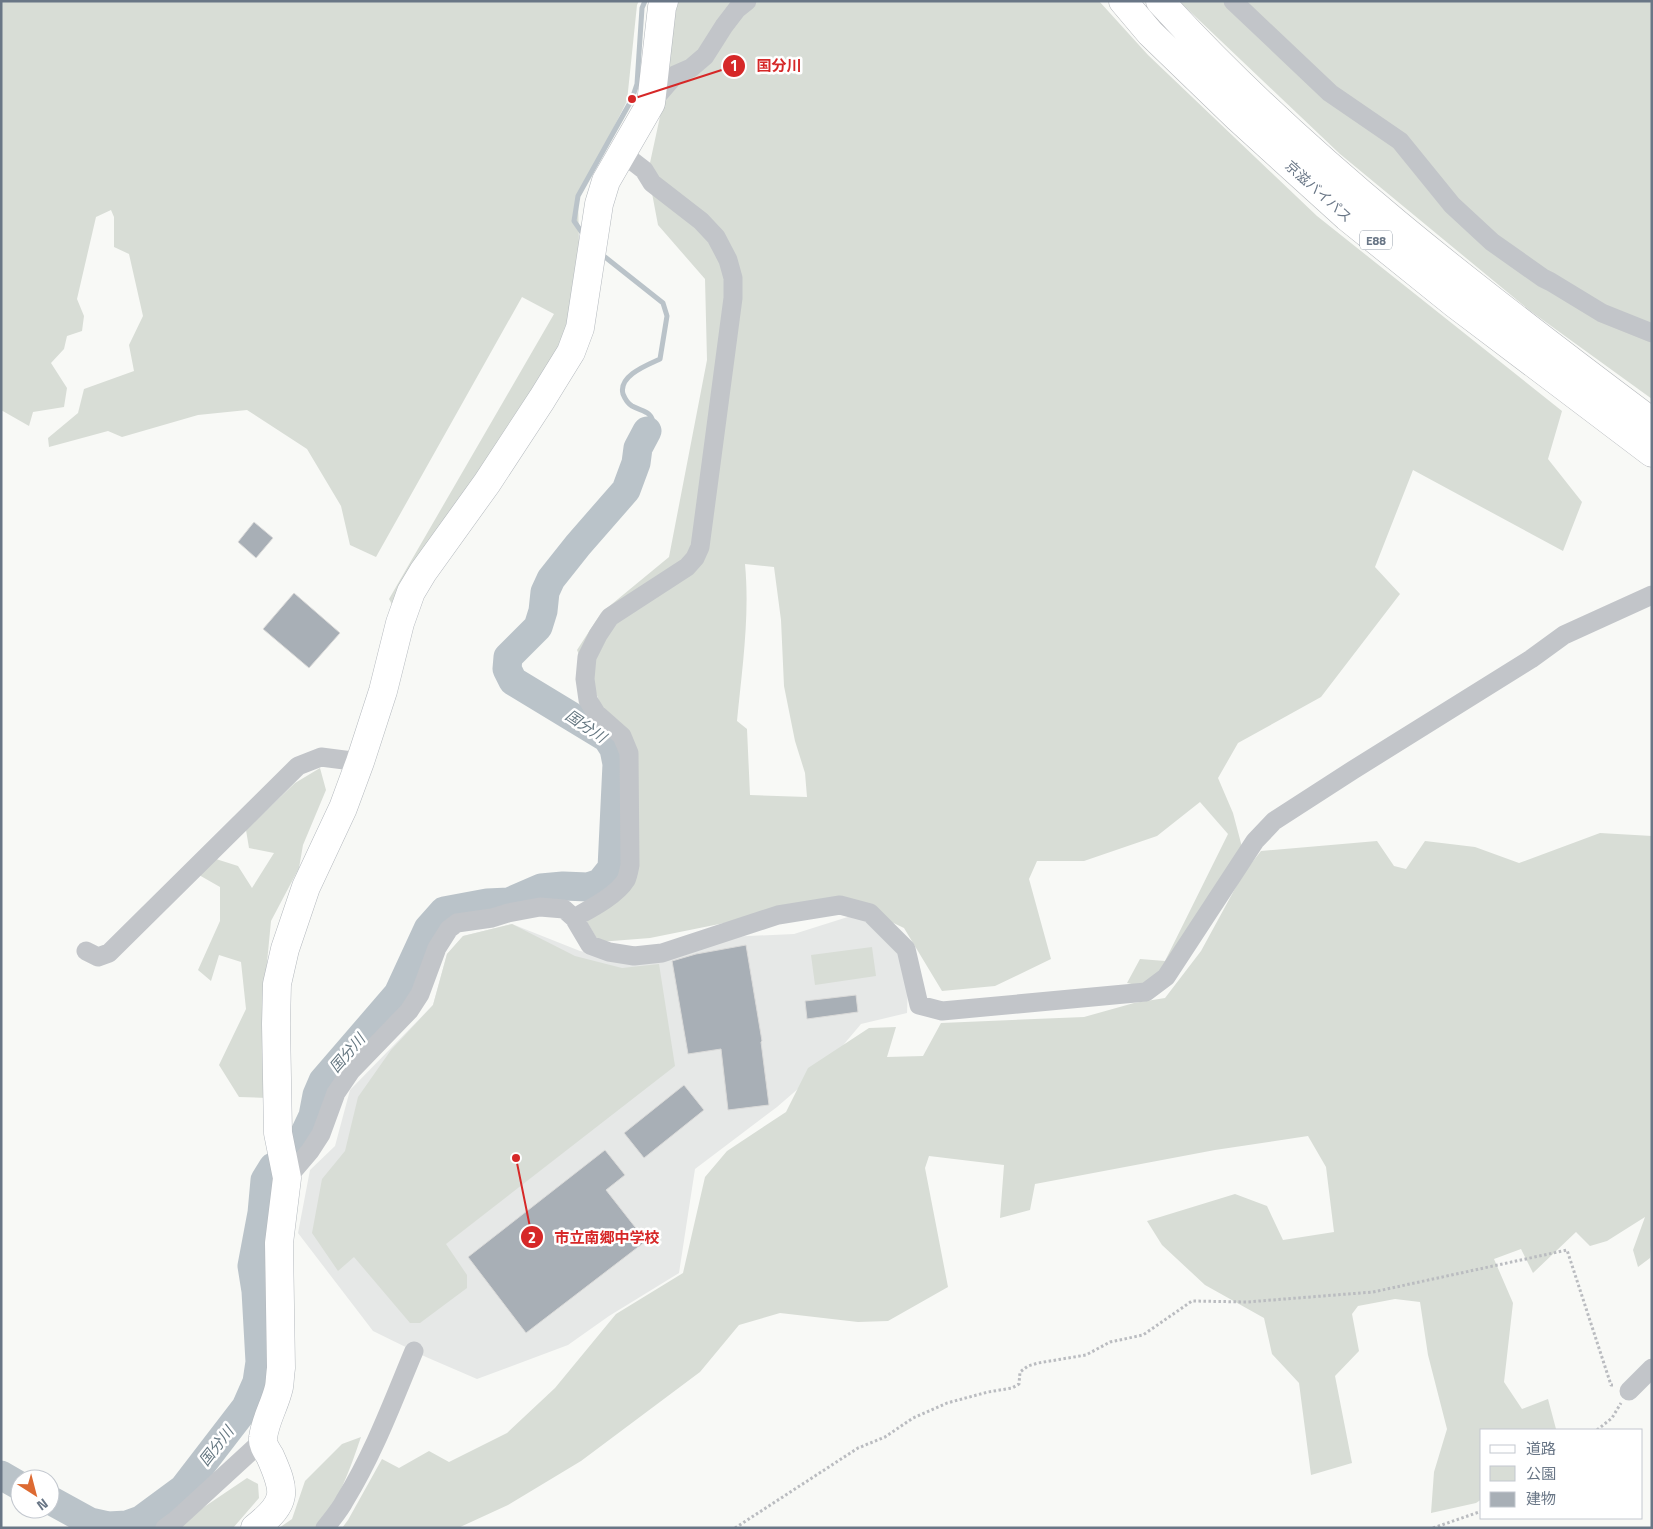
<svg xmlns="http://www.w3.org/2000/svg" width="1653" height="1529" font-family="'Titillium Web','Noto Sans JP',sans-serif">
	<rect width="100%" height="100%" fill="#f8f9f6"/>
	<path fill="#e6e8e7" d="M854,915L864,917L900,948L908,983L907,1013L861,1024L829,1062L777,1107L695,1169L679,1273L609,1316L568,1345L477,1379L426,1357L373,1331L298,1233L310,1170L335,1146L350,1090L433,1005L447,954L463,936L512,924L580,951L626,960L728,937L794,934Z"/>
	<path fill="#d8ddd6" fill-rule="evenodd" d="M1,1H639L637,5L627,101L578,199L580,286L573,331L394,608L389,599L554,314L522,297L376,557L350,545L341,506L307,449L247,410L198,415L122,437L108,431L49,447L48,438L78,413L84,389L134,371L129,345L143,316L129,254L114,247V217L111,210L96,217L77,299L84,316L82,331L67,336L64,349L51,363L67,388L64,407L33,412L29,426L1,410Z
		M676,1H1099L1148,55L1317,216L1562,411L1548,459L1582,502L1563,551L1413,470L1375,567L1400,594L1321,697L1238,743L1218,778L1233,813L1242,847L1162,974L1141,986L1127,983L1140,959L1165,961L1228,834L1200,802L1157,836L1084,861H1037L1029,879L1051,959L995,986L942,991L904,928L843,899L650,938L599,942L587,922L589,913L630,881L633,742L601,705L577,650L601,613L669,557L707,360L705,279L658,225L648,172L661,112ZM745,564L774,567L781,620L784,686L795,741L805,773L807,797L750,795L747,729L737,721C742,669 750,616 745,564Z
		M1179,1H1652V399L1529,310L1340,154Z
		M320,768L326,790L303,845L299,868L271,921L266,973L268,1098L239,1097L219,1065L246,1009L241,962L219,955L211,981L198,970L220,921V887L199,875L216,859L238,866L252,888L274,853L249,848L246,830L295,783Z
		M1600,833L1652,836V1233L1650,1258L1638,1267L1633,1250L1645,1217L1607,1241L1590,1246L1576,1232L1533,1273L1521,1249L1494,1259L1513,1303L1504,1382L1522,1409L1548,1399L1556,1429L1555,1430H1482V1499L1476,1503L1431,1513L1434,1472L1447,1429L1428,1355L1420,1302L1395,1299L1358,1306L1352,1314L1359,1351L1335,1376L1352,1463L1311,1475L1299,1383L1272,1354L1264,1318L1205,1285L1162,1245L1147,1221L1235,1194L1267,1206L1283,1240L1334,1232L1326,1167L1308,1136L1215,1150L1035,1184L1030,1210L1000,1218L1004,1165L929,1156L925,1168L948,1287L888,1321L858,1322L780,1313L739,1325L700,1372L581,1461L508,1505L458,1528H342L348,1520L382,1459L399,1468L429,1451L449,1462L507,1433L555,1388L616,1314L683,1273L705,1177L727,1151L786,1112L808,1068L869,1028L896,1027L887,1057L923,1056L941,1023L1084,1017L1134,1003L1165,998L1201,951L1243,874L1261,851L1377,841L1394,866L1406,869L1425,841L1475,847L1519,863Z
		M512,924L575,956L622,968L659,964L675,1066L446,1244L467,1275V1288L420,1323H410L354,1257L338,1271L312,1233L322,1179L345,1151L358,1097L391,1050L433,1005L447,954L463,936Z
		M872,947L876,976L815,985L811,955Z
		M361,1437C350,1469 339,1502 316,1528H279L292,1519L305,1481L342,1444Z
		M247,1478L258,1484L259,1498L233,1528H173Z"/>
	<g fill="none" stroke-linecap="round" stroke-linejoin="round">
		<path stroke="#bac3c9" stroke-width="5" d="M583,234L574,221L578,196L632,99L637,84L642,8L645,1
			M605,257L663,303L667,316L660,359C647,365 618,376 623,394C625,399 627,403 632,406C643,412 651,410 654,425L647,431"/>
		<path stroke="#bac3c9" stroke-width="29" d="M292,1151L304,1135L313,1116L317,1095L323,1081L398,994L428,929L444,911L487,903L509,902L541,888L563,886L588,887L600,883L612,868L617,764L614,749L607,738L513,681L507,669L508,657L538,627L543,611L545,592L551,579L578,545L626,490L636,463L638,448L647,431
			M1,1475L20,1486
			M50,1500L90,1522L108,1526L127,1525L141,1520L183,1489L246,1407L257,1382L260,1362L256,1291L252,1266L262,1213L265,1180L273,1167"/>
	</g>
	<path fill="#a8afb6" stroke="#dadad9" d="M254,522L273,538L256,558L238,542Z
		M294,593L340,633L309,668L263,629Z
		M746,945L762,1041L761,1042L769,1105L728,1110L721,1049L688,1054L672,961L696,954Z
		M856,995L858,1012L807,1019L805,1001Z
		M684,1085L704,1110L644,1158L624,1133Z
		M605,1150L625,1175L606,1190L646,1241L526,1333L468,1257Z"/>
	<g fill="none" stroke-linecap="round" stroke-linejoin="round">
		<defs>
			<path id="secondary" d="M255,1528C288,1502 286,1492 270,1456C267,1451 262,1444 263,1438C265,1420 275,1405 279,1387C280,1381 280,1374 281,1368L279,1243L287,1178L278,1133L276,1024L277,984L285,949L306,887L343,808L360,762L383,691L400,623L411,592L423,572L487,483L542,399L571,352L580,328L599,204L606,181L651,103L662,7L664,1"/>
			<path id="highway" d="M1123,1L1150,33L1238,118L1347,217L1455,304L1652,453
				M1160,1C1305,160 1480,293 1652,422"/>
		</defs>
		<use href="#secondary" stroke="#b4b9be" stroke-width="29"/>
		<use href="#highway" stroke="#b5b8bc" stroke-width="29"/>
		<path stroke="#babcc0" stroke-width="3" stroke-dasharray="2.5 2.5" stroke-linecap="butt" d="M1597,1430L1612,1418L1621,1403
			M735,1528L858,1448L885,1437L913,1418L947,1403L988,1392L1012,1388L1019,1384L1020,1372L1028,1366L1038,1363L1086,1355L1110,1342L1143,1335L1192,1301L1247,1302L1373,1292L1567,1250L1611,1385H1613
			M1433,1528L1482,1511"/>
		<path stroke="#c2c5c9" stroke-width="19" d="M1233,1L1330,93L1400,141L1452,205L1492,242L1543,278L1551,282L1602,313L1652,333
			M651,103L675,75L691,68L705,56L724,26L737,9L747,1
			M574,918C590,909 616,896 626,880C628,876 629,870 630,865L629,753L622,736L596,713L588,700L585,679L587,657L598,635L610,617L687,567L695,558L700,547L733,298V278L728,260L716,237L701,221L652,183L644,170L622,153
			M86,951L98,957L109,953L298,766L321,757L360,762
			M287,1178L310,1151L321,1134L336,1093L351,1071L409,1011L420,994L437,948L449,929L457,923L492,918L508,913L540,907L564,909L574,918L590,945L609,952L634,956L662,953L778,915L840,905L870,913L906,949L919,1005L942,1011L1146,992L1166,977L1255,841L1274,821L1353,770L1531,659L1564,635L1652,595
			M1629,1391L1652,1368
			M165,1528L176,1520L262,1441
			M325,1528C332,1519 340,1510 345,1500C374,1453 393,1401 414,1351"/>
		<use href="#secondary" stroke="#fff" stroke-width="28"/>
		<use href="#highway" stroke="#fff" stroke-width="28"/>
	</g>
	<g text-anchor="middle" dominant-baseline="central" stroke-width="5" stroke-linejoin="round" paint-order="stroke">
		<rect fill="#fff" stroke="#969faa" stroke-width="1" x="1360" y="230.5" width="32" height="19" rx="4"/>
		<g font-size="12" font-weight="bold" fill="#697686">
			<text x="1376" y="240">E88</text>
		</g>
		<g font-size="14" fill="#697686" stroke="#fff">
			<text transform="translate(1319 191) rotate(42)">京滋バイパス</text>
		</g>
		<g font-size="15" font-style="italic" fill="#657781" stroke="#fff">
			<text transform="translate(586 726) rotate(34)">国分川</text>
			<text transform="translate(347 1053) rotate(-49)">国分川</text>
			<text transform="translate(216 1446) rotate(-52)">国分川</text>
		</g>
	</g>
	<path fill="none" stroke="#d62828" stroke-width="2" d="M632 99L734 66M516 1158L532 1237"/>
	<g fill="#d62828" stroke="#fff" stroke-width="2">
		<circle cx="632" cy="99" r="5"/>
		<circle cx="516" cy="1158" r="5"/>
		<circle cx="734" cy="66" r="12"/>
		<circle cx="532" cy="1237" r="12"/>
	</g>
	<g font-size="15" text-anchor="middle" font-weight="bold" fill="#fff">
		<text x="734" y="71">1</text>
		<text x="532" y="1243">2</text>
	</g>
	<g font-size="15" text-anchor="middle" font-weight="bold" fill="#d62828" stroke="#fff" stroke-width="5" stroke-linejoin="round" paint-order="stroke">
		<text x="779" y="71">国分川</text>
		<text x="607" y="1243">市立南郷中学校</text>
	</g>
	<rect width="1653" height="1529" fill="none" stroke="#697686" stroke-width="5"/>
	<rect x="1480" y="1429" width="162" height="90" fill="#ffffff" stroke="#c3c8cf"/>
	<rect x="1490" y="1445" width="25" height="8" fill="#ffffff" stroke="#c3c8cf"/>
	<text x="1526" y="1454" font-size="15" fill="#697686">道路</text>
	<rect x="1490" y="1466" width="25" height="15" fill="#d8ddd6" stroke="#c3c8cf"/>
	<text x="1526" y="1479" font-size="15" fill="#697686">公園</text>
	<rect x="1490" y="1492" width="25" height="15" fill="#a8afb6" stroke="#c3c8cf"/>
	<text x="1526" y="1504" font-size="15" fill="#697686">建物</text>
	<g transform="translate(35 1494) rotate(144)"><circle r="24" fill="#ffffff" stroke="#c3c8cf"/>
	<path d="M0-4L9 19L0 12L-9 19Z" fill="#dd6a32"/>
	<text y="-8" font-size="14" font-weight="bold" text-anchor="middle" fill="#697686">N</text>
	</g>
</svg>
